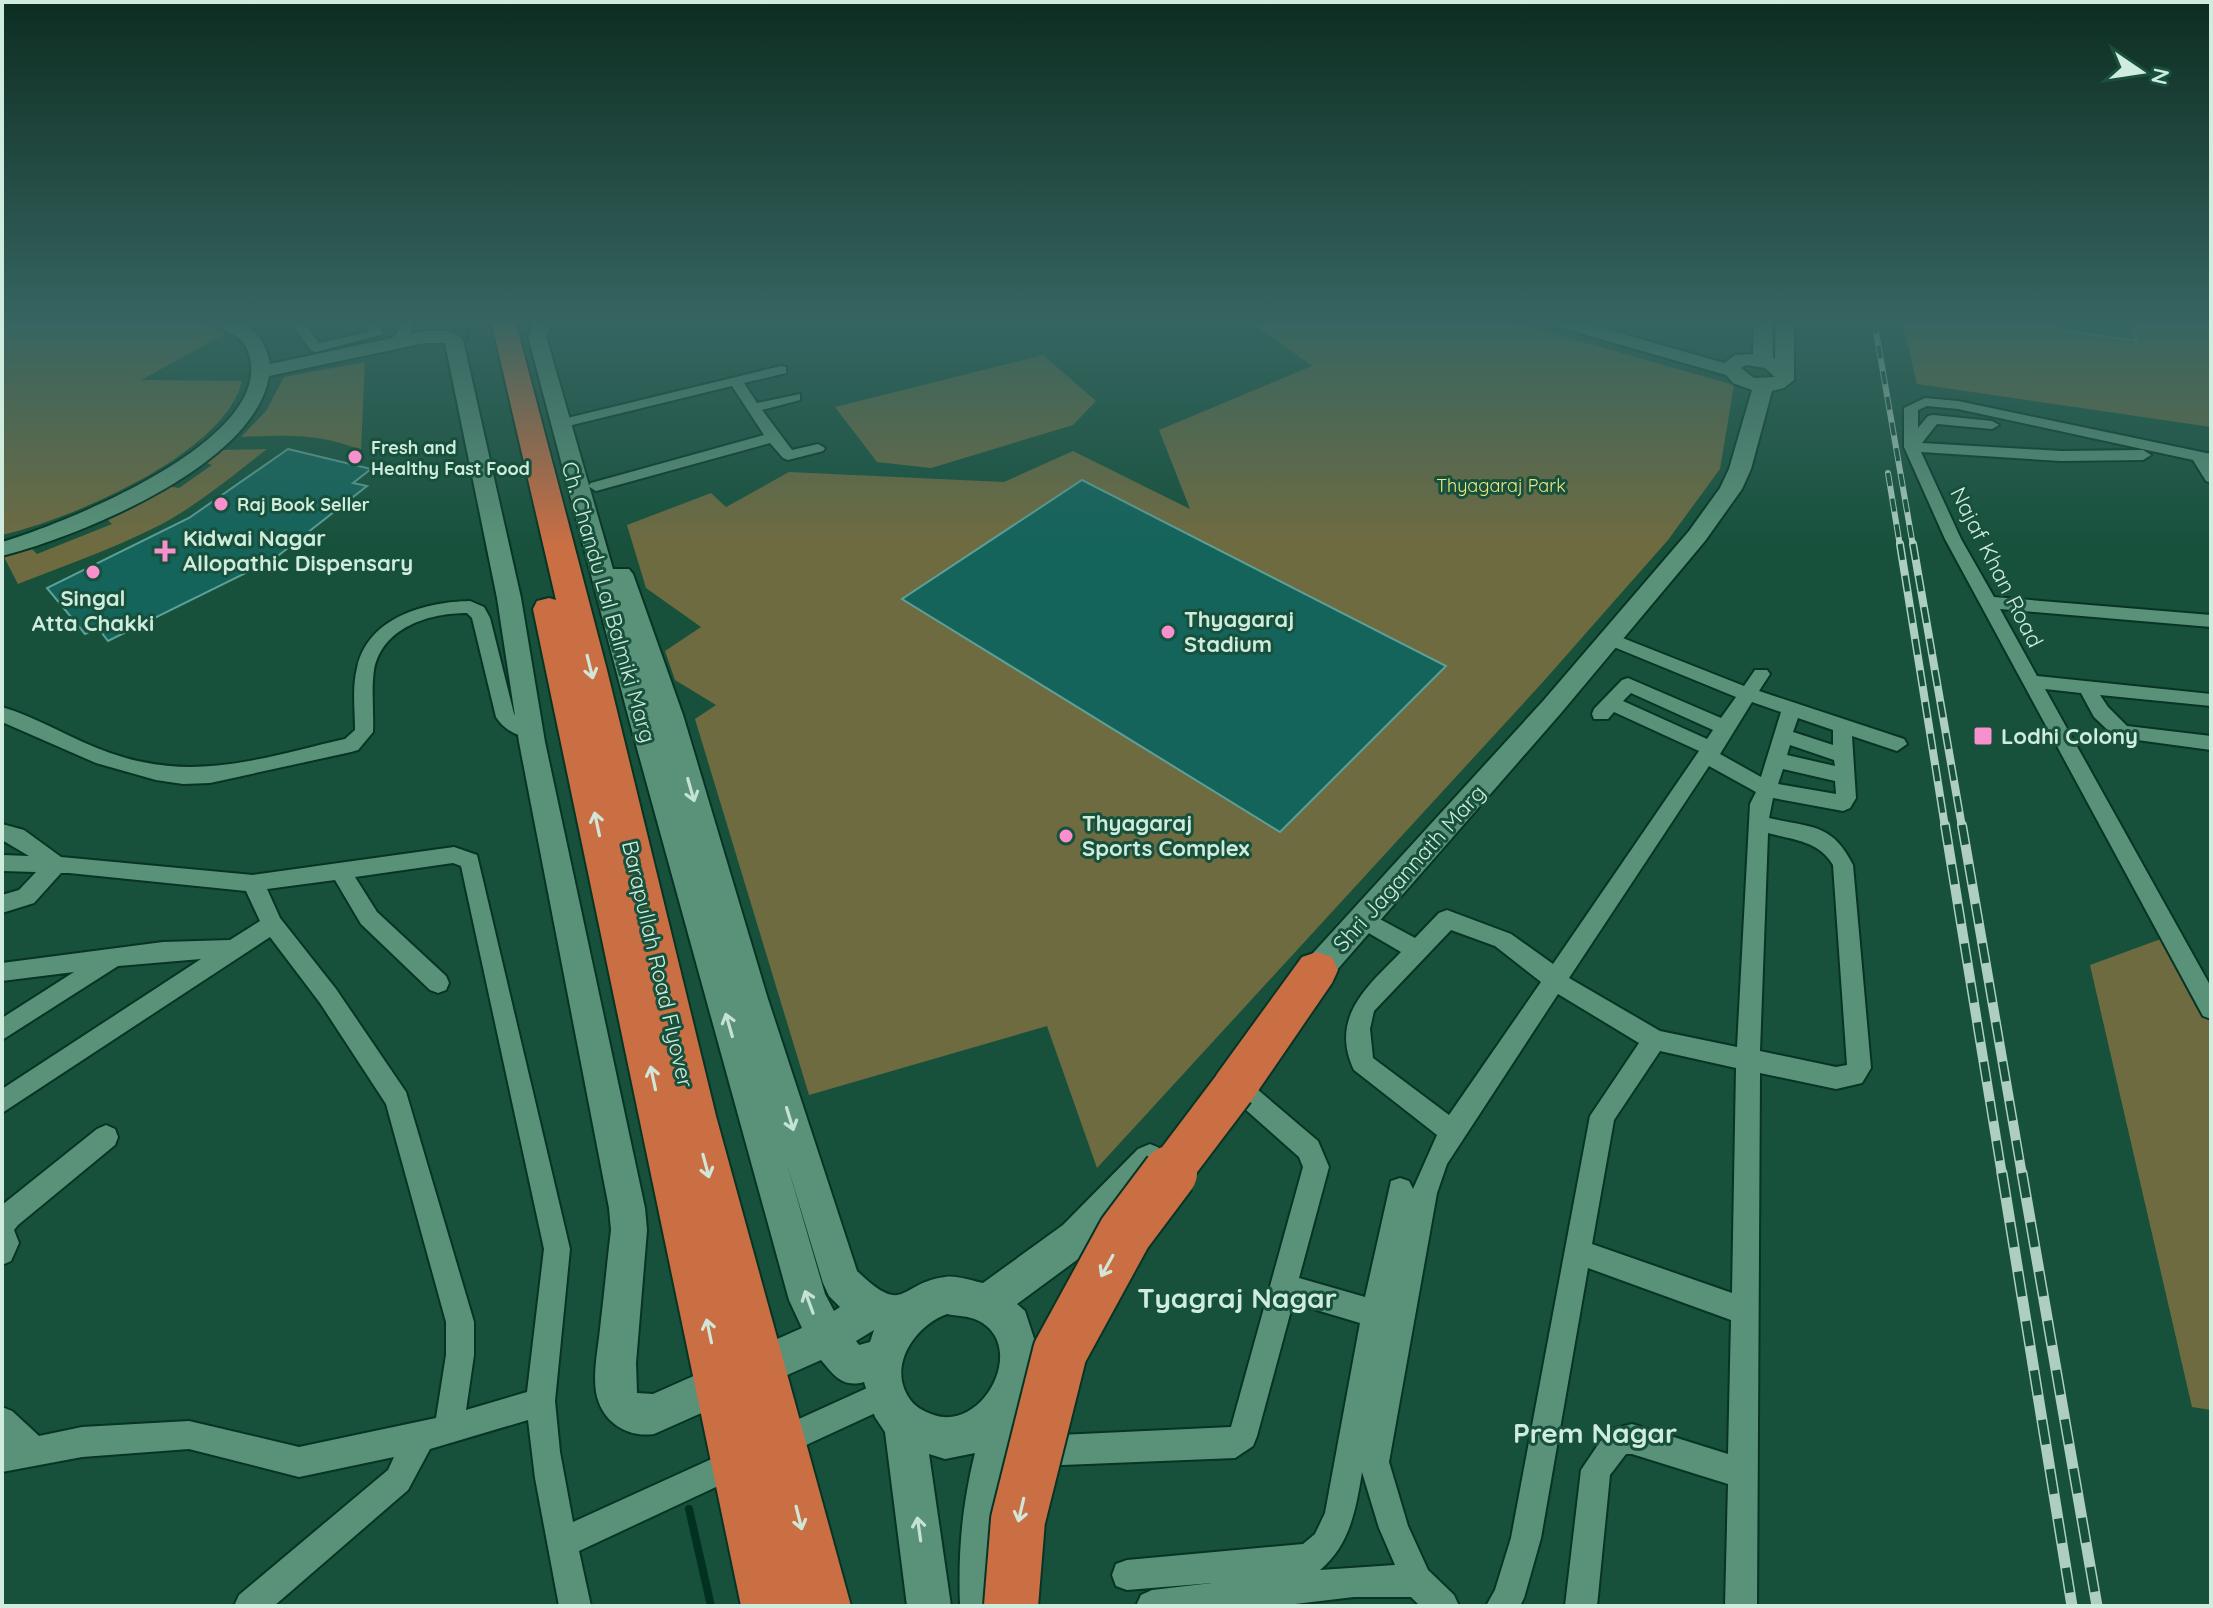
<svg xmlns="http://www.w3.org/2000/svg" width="2213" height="1608" font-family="Quicksand,sans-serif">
	<rect width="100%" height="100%" fill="#17513c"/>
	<path fill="#6f6b41" d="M2,320L198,322L225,334L141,380L242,381C225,454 69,520 2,535Z
		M1247,320H1506L1734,385L1720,469L1668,540L1542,683L1097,1168L1047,1026L809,1095L695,719L716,705L675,680L665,651L701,627L646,588L627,525L711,493L726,507L789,472L1004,482L1073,451L1190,509L1159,430L1312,366Z
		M1902,320H2211V427L1917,384Z
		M1043,355L1096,401L1073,425L931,468L877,462L835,407Z
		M365,362L361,450C320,433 284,435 241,437L266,411L284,377Z
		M267,449C232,476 196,507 156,527C112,549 64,566 18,584L4,557L32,549L37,554L112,524L107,519L167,486L179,488L212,465L204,462L221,450Z
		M2169,936L2211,1011V1410L2192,1407L2090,965Z"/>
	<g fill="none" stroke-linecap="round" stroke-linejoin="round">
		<path stroke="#033121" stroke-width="4" d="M467,326L468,340"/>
		<path stroke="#033121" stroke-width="8" d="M689,1509L711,1606"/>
	</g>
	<path fill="#14645c" stroke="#5da097" stroke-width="2" d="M2061,320H2129L2137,341L2060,330Z
		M288,449L371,469L353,483L367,486L274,559L108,641L98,628L85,634L47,588L189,518Z
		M1082,480L1446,666L1280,832L902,599Z"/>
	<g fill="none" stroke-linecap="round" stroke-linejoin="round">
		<defs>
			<path id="street" d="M289,320H303L319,343L369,332L361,320H375L384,334L316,352L311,351Z
				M400,320H414L411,333L401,345H391L389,342L398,332Z
				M535,320H563L539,327L532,323Z
				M781,366L786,367V373L744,383L757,403L800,394V400L762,410L792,450L818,444L825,448L823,451L788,460L783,458L770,443L596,491L588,486L591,483L764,435L732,386L560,428L553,424L555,421Z
				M1925,398L1958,401L2211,454V483L2206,481L2193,460L1958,409L1927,406L1918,410V428L1928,416L1933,415L1992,421L1999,425L1992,429L1937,424L1922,443L2061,451L2143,450L2151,455L2143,460L2061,461L1921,452L1961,539L1994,597L2211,615V627L2000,609L2037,676L2211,694V706L2100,695L2108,707L2127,726L2211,736V750L2115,737L2094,717L2081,693L2045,689L2211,987V1019L2203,1016L1945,539L1904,447V408Z
				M470,601L484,607L490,618L514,714L520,720L537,726L539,731L537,736C521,740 504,730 496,717L472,618L467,613C430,613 382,627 374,670C371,690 374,711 373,732L358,750L351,752L210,783L183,784L156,780L96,763L2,722V707C39,718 73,740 110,753C195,783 261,758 345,739L355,730C355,709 352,688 357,668C368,617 425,602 470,601Z
				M1610,633L1744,686L1755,670H1767L1770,674L1759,691L1904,739L1907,744L1897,751L1852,736L1856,798L1850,808L1843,811L1773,798L1769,818C1812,828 1832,823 1853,865L1871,1068L1862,1083L1836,1089L1760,1073L1757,1606H1725L1728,1484L1632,1454H1626L1610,1475L1597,1606H1565L1581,1470L1608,1430L1632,1424L1728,1454L1731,1320L1588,1268L1541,1538L1524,1598L1520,1606H1486L1495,1590L1511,1538L1590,1116L1639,1043L1558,994L1447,1164L1437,1193L1389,1462L1408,1526L1428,1570L1454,1595L1459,1606H1420L1411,1597H1354L1278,1606H1136L1141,1595L1152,1590L1212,1583L1127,1590L1116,1586L1112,1575L1116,1564L1127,1560L1303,1544L1315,1534L1325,1513L1360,1323L1293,1303L1257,1436L1253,1446L1235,1458L1038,1466L1028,1461L1023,1451L1028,1441L1038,1436L1231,1427L1303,1167L1299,1157L1228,1094L1224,1086L1228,1078L1236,1075L1244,1078L1318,1141L1329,1167L1299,1278L1365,1297L1391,1181L1400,1178L1409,1181L1413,1189L1437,1135L1354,1070C1329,1017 1368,986 1401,952L1355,925L1352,919L1355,913L1363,910L1415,938L1439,913L1447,910L1511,934L1553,964L1699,751L1614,712L1608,719H1594L1592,714L1594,709L1622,680L1628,678L1721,718L1736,697L1604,643L1601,639ZM1631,693L1713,730L1707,739L1623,701ZM1752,702L1781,712L1761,777L1720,754ZM1798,718L1833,730V745L1793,732ZM1790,745L1834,760L1835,766L1787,755ZM1709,766L1756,792L1750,804L1737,1047L1660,1031L1569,978ZM1783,769L1835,781L1836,794L1778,784ZM1768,833C1794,840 1819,841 1833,865L1847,1065L1836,1067L1760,1051ZM1451,930L1495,946L1541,982L1449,1115L1373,1058L1370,1029L1374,1011ZM1660,1051L1736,1068L1732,1293L1592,1244L1614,1120ZM1362,1472L1379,1528L1395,1565L1320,1570C1350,1545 1356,1509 1362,1472Z
				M2,824L24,830L61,857L253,875L454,847L477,855L570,1249L555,1401L560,1452L573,1522L738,1447L748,1452L753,1462L748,1472L579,1551L591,1606H559L535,1478L528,1420L430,1449L408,1490L274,1606H234L239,1595L388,1470L394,1457L299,1477L189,1449L82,1457L2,1472V1407L12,1411L39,1436L82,1427L189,1421L299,1447L436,1418L446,1355V1322L386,1104L320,1003L270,937L2,1113V1089L201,959L118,966L2,1040V1018L74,972L2,981V963L163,942L230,940L260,921L246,891L69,873H61L34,903L2,913V895L19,890L36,872L2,871V855L29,856L2,840ZM453,863L461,866L544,1249L527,1392L466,1410L474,1355V1322L406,1092L336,989L280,918L267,889L335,880L361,924L430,990L438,993L446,990L449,983L446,976L377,912L355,877Z
				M106,1125L115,1129L118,1137L115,1145L18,1225L14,1230L19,1243L11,1261L2,1265V1205L97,1129Z
				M887,1379L897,1383L901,1393L897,1403L778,1458L768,1453L763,1443L768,1433Z"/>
			<path id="secondary" d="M210,320C244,320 263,328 270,364L425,331C439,331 454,329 463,340L521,598L545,742L645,1208L647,1230L636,1363L637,1393L653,1394L802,1328L789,1300L630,723L528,336L532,329L529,320H547L550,329L546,336L613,569H629L633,574L683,715L767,996L857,1271C906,1318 898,1283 945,1277C956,1275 972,1281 983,1283L1063,1225L1138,1149L1150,1144L1162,1149L1168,1161L1162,1173L1089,1251L1017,1304L1025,1311L1039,1354L1035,1385L1026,1404L1008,1489L1000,1550L1004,1606H960C958,1551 962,1506 975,1453L945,1459L929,1454L951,1606H907L885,1432L875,1417L864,1382C842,1388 834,1375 821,1360L654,1434C626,1438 601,1421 596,1392C593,1372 598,1349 600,1329C604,1296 607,1263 611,1230L609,1208L519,742L497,598L445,343H425L269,376C255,465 80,536 2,556V542C63,524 285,437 247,349C240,332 221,332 210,320ZM787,1164L823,1283L829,1296L840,1307L834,1311L825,1294ZM947,1314C956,1316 969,1316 977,1320C1029,1344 984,1432 934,1415C923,1411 915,1407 909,1398C887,1365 916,1325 947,1314ZM874,1330L870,1342L859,1345L856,1341Z
				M1545,320H1574L1724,363L1735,355L1753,354L1754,320H1772L1773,358L1775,359L1776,320H1794V380L1784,388L1772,391L1751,469L1742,489L1705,541L1561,713L1315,995L1304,998L1293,995L1288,985L1293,975L1543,701L1689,531L1720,488L1729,469L1752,390L1733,383L1726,375L1548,324ZM1746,365L1765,368L1775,377L1754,378L1741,368Z"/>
			<path id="highway" d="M491,320H515L607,670L716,1116L851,1606H741L533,609L537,601L549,598L556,600Z
				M1317,952L1332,957L1338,970L1332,983L1249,1104L1233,1110L1217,1104L1210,1089L1217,1074L1302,957Z"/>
		</defs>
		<use href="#street" stroke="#073424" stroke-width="4"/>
		<use href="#secondary" stroke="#073424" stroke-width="4"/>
		<use href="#highway" stroke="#073424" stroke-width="4"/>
		<use href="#street" fill="#5a9279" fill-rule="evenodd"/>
		<use href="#secondary" fill="#5a9279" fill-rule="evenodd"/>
		<use href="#highway" fill="#ca6e44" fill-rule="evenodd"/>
		<defs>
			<path id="rail-far3" d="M1874,320L1913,546
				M1888,473L1900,546"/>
			<path id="rail-far2" d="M1900,544L1945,827
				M1913,544L1962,827"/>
			<path id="rail-far1" d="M1945,825L2002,1175
				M1962,825L2022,1175"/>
			<path id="rail" d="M2002,1173L2072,1606
				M2022,1173L2097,1606"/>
		</defs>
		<use href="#rail-far3" stroke="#aecfc0" stroke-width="6"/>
		<use href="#rail-far2" stroke="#aecfc0" stroke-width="8"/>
		<use href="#rail-far1" stroke="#aecfc0" stroke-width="10"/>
		<use href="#rail" stroke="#aecfc0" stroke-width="11"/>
		<use href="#rail-far3" stroke="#17513c" stroke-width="4" stroke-dasharray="13" stroke-linecap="butt"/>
		<use href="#rail-far2" stroke="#17513c" stroke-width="5" stroke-dasharray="16" stroke-linecap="butt"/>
		<use href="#rail-far1" stroke="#17513c" stroke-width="7" stroke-dasharray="20" stroke-linecap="butt"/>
		<use href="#rail" stroke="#17513c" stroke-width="8" stroke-dasharray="25" stroke-linecap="butt"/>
		<defs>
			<path id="highway-bridge-far1" d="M1168,1175L1233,1089"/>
			<path id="highway-bridge" d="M1011,1606L1018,1520L1060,1352L1125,1233L1170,1173"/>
		</defs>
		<use href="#highway-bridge-far1" stroke="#073424" stroke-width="47" stroke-linecap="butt"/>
		<use href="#highway-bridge" stroke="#073424" stroke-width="58" stroke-linecap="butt"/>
		<use href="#highway-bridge-far1" stroke="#ca6e44" stroke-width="43"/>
		<use href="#highway-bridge" stroke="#ca6e44" stroke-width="54"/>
	</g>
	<defs><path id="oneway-shaft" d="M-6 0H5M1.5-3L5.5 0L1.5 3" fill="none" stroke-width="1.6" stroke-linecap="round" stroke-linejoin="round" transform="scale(2)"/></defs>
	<g stroke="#d0e6d6">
		<use href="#oneway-shaft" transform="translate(590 667) rotate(76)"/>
		<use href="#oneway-shaft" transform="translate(597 824) rotate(-102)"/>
		<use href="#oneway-shaft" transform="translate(653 1078) rotate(-102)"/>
		<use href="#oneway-shaft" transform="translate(706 1166) rotate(75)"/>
		<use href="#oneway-shaft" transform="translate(1107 1266) rotate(119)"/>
		<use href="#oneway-shaft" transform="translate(709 1331) rotate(-102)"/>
		<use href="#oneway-shaft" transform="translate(1021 1510) rotate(103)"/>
		<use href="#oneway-shaft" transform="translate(799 1518) rotate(76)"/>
	</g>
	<g stroke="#c4e3d4">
		<use href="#oneway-shaft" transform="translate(691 790) rotate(74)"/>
		<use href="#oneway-shaft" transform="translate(729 1025) rotate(-106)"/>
		<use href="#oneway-shaft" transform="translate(790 1119) rotate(73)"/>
		<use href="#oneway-shaft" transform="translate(809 1302) rotate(-110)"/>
		<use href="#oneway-shaft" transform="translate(919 1529) rotate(-98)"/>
	</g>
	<linearGradient id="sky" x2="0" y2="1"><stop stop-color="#0d2d21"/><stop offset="0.59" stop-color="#366561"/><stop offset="1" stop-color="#366561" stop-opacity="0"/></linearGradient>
	<rect width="2213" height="545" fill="url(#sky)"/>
	<g fill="#f790cd" stroke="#17513c" stroke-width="3">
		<circle cx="355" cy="457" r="8"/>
		<circle cx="221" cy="504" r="8"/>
		<path d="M161 539h8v8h8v8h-8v8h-8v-8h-8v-8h8z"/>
		<circle cx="93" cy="572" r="8"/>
		<circle cx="1168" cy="632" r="8"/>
		<rect x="1973" y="726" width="20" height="20" rx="4"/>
		<circle cx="1066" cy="836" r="8"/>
	</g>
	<g text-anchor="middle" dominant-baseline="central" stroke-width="6" stroke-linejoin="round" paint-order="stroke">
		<g font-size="18" font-weight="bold" fill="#d0ecde" stroke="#17513c" text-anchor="start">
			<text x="371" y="447">Fresh and<tspan x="371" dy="21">Healthy Fast Food</tspan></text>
			<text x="237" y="504">Raj Book Seller</text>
		</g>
		<g font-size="18" fill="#efe782" stroke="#17513c">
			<text x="1501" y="485">Thyagaraj Park</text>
		</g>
		<g font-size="22" font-weight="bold" fill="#d0ecde" stroke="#17513c" text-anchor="start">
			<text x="183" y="538">Kidwai Nagar<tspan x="183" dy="25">Allopathic Dispensary</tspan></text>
			<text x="93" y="598" text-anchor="middle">Singal<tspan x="93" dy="25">Atta Chakki</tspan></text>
			<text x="1184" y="619">Thyagaraj<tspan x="1184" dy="25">Stadium</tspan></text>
			<text x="2001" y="736">Lodhi Colony</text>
			<text x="1082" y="823">Thyagaraj<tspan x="1082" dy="25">Sports Complex</tspan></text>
		</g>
		<g font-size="22" fill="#d0ecde" stroke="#17513c">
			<text transform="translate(1997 567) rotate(63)">Najaf Khan Road</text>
			<text transform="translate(609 602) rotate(74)">Ch. Chandu Lal Balmiki Marg</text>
			<text transform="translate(1409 868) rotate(-48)">Shri Jagannath Marg</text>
			<text transform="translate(658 964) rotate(77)">Barapullah Road Flyover</text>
		</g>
		<g font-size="28" font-weight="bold" fill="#d0ecde" stroke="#17513c">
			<text x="1237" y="1297">Tyagraj Nagar</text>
			<text x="1595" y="1432">Prem Nagar</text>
		</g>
	</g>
	<rect width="2213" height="1608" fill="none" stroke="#d0ecde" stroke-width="8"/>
	<g transform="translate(2141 72) rotate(103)" stroke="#17513c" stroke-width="6" paint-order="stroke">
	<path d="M0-6L14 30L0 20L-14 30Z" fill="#d0ecde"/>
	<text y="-12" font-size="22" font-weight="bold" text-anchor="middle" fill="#d0ecde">N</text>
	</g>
</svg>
